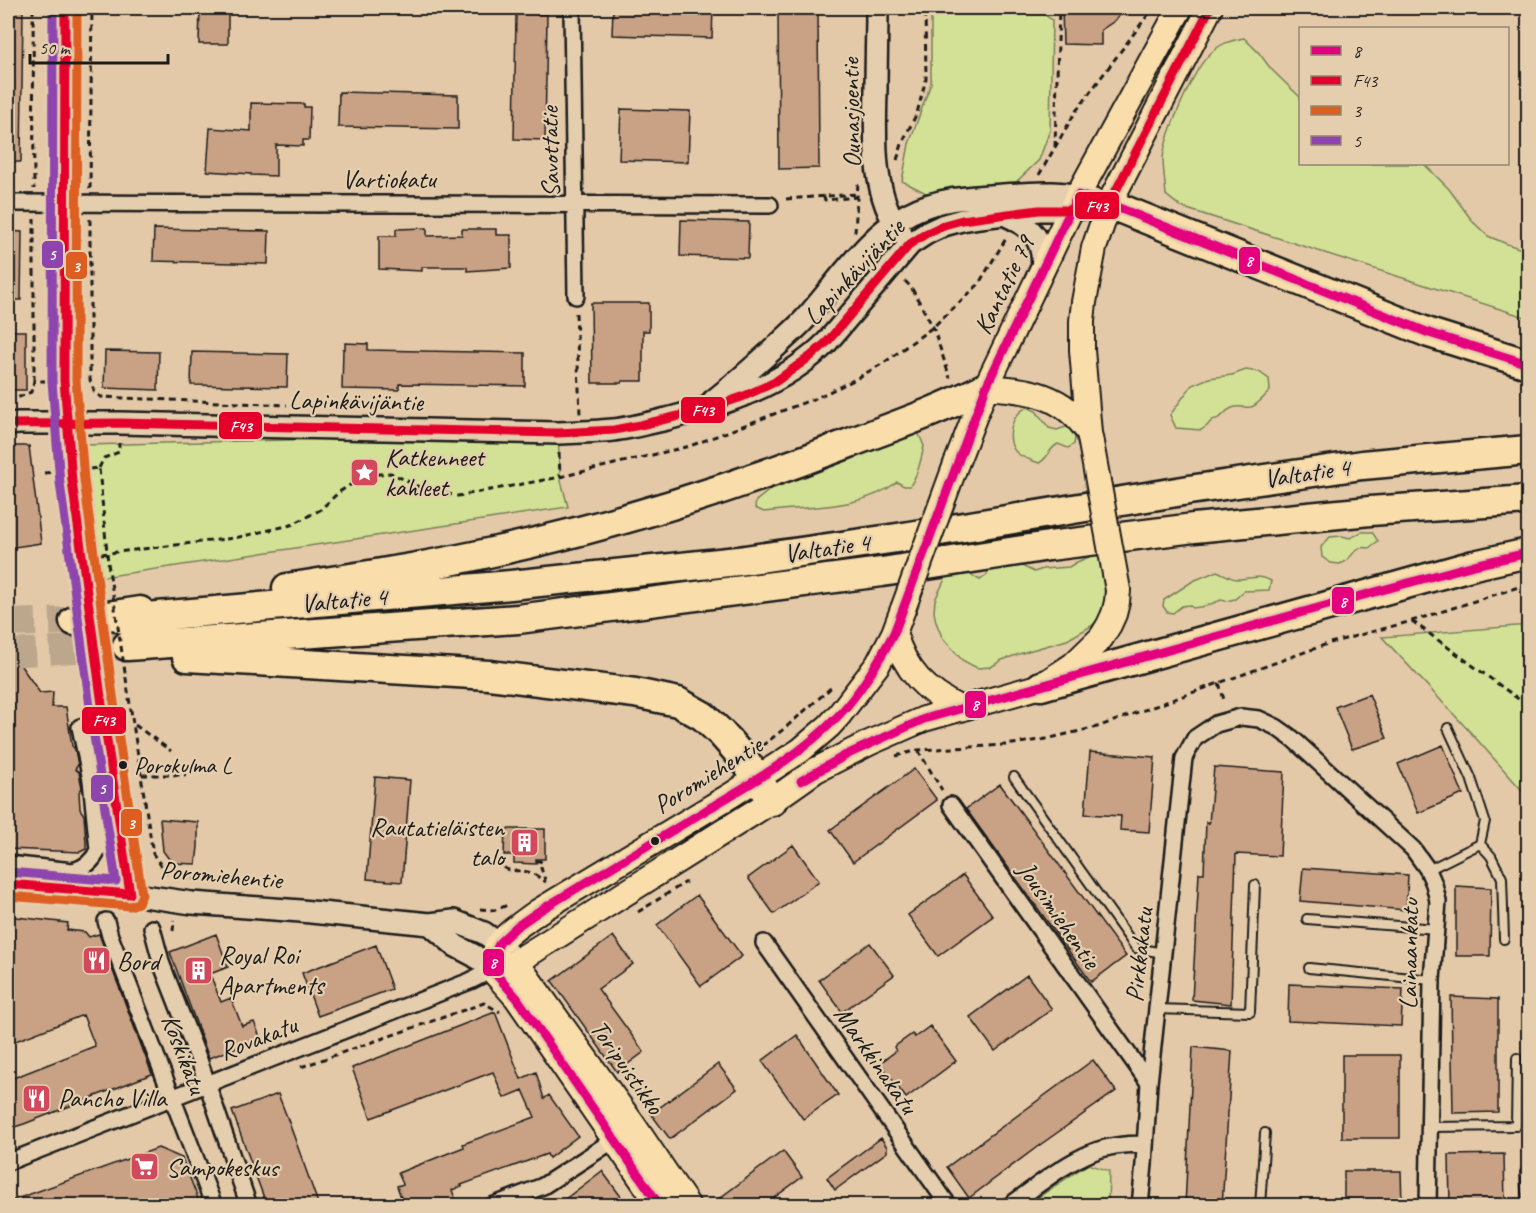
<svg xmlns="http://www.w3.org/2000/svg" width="1536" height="1213" font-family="Caveat,sans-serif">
	<rect width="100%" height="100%" fill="#e4c9a8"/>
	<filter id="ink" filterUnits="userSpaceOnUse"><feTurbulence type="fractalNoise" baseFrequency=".0167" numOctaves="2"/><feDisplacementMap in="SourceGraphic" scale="12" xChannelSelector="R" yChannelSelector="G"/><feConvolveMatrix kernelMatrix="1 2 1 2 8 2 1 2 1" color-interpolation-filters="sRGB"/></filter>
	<g filter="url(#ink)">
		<path fill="#d2e195" stroke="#777e58" stroke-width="1.5" d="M931,8H1035L1052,20L1050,130L1039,160L1014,184L928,194L902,181L909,144L931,83Z
			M1244,38L1259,53L1271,69L1300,97V164H1424L1449,189L1473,222L1488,236L1507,244L1528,251V318L1181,207L1166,195C1165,183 1163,170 1163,158C1165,136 1194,67 1211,53C1221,43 1230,41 1244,38Z
			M1528,84V233L1527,232L1523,113Z
			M1246,370L1259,372L1269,379L1270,391C1264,396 1258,405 1251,407C1244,408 1238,405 1232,408C1222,412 1225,418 1212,420L1207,426L1201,430L1176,428L1170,415L1192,385L1209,378L1232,375Z
			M1027,407L1036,411L1049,428L1057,430L1069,426L1075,438L1074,444L1068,448L1058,444C1048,449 1049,458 1039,463C1031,460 1023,458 1017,453C1006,443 1010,422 1019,413C1021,410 1025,409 1027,407Z
			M918,432L924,446C921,460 918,474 910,486H904L897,482C862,510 806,506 764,512L755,508L756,501L777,484Z
			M558,433L560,477L568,507L103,577L85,445Z
			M1362,532H1372L1378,541L1369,548C1354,546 1357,551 1348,559C1346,562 1342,563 1339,564L1331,563L1322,557L1321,547L1330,537L1342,536L1350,538Z
			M1096,554L1103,557L1110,589L1102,615L1093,625L1067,640L1028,651L1002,660L991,667L977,668L962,660L942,637L936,622L934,612L935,600L946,577L955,572L969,574L980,580L987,575L990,568L1009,567L1018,564L1034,572L1043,569L1069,567L1077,562Z
			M1217,571C1222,573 1233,579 1236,579C1249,580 1258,573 1271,581L1269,590L1244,591L1235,599L1226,601L1221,600L1206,606L1193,608L1189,605L1182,606L1173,613L1167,612L1163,606L1164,600L1193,581Z
			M1528,625V797L1472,734L1382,637Z
			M1088,1164L1109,1171L1108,1205H1027Z"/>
		<path fill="#c9a184" stroke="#1c1c1c" stroke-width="1.5" d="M8,8H23L21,162H8Z
			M200,8H228V44H199Z
			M613,8H713L712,38L612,35Z
			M778,8H818L819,168L779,169Z
			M1062,8H1127L1113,22L1101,30V45L1063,44Z
			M516,14H547L545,140L514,139Z
			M339,92L458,95V129L338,127Z
			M251,103L304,104V107H310L309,140H303V146L276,145V176L251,175V174L207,171L210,128L251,131Z
			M621,109L690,111L688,162L619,160Z
			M681,220L749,222L748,258L680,256Z
			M427,228V236L462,235V229H496V235H511V268L467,271V267H422V271L379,269V236H396V229Z
			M154,229L269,231L268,264L153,261Z
			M8,231L22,232L21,300H8Z
			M591,303H649V331H643V381H622V383H592Z
			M8,331H26V390H8Z
			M345,343L368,344V350L525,353V386L399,384V390L342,389L343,349H345Z
			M105,351L159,352L158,390L104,388Z
			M192,352L288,354L287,387L191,385Z
			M8,446H29L41,543L8,548Z
			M8,638L21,666L40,693L53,692L52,707H66L72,746L75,749L78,765L75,769L79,772L82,788L79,792L80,809L84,815L86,843V849L80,852L8,849Z
			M1369,694L1387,738L1352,749L1335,707Z
			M1443,745L1463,794L1418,813L1398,764Z
			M1090,752L1155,757L1149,832L1120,830L1121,816L1085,814Z
			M1214,767L1284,772L1280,856L1236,854L1231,1004L1192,1000L1199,873H1204L1206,822L1209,823Z
			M914,769L937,800L853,862L830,830Z
			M375,777L410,780L402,882L367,879Z
			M1000,784L1126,956L1091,982L966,809Z
			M160,819L198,822V847L196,864L172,863L163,851Z
			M505,829H545V859H536V864L514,863V855H504Z
			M793,845L819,881L774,914L748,878Z
			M1303,868L1408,875L1406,910L1300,901Z
			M963,875L993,916L938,956L908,915Z
			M1456,886L1491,888L1490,956H1456Z
			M697,895L742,956L701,986L657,925Z
			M8,916L68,923L67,930L85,932L89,937L99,934L152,1074L24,1124L8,1129V1080L95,1046L83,1015L8,1044Z
			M216,934L228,967L210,974L221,1002L231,998L242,1026L254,1022L261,1039L209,1058L170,952Z
			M613,936L633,964L598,989L644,1052L617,1072L552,981Z
			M870,943L894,975L842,1012L819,980Z
			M376,945L392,989L318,1016L302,973Z
			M1027,975L1052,1009L995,1051L970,1017Z
			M1289,984L1403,989L1401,1026L1288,1021Z
			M1451,997L1498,999V1112L1453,1113Z
			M495,1012L521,1079L536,1072L544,1099L549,1095L578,1136L549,1158L547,1154L461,1185L462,1186L452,1190L456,1201L446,1206H422L421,1201L408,1206H404L397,1186L403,1184L398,1173L464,1147L463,1144L535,1117L523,1090L504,1098L493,1072L371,1118L352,1068Z
			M930,1026L956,1061L906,1098L880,1063L896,1051L894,1047L912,1034L915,1037Z
			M797,1035L838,1095L803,1119L762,1061Z
			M1193,1047L1232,1051L1222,1206H1185Z
			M1342,1055H1400V1138H1342Z
			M1093,1060L1116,1091L1037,1147L969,1198L947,1167Z
			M718,1064L737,1089L670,1139L651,1114Z
			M278,1094L287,1117L319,1206H267L232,1111Z
			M881,1138L887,1147V1152L835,1190L827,1178Z
			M158,1148L182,1158L201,1206H8V1202Z
			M783,1151L802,1177L763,1206H709Z
			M1504,1154L1505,1206H1450L1449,1155Z
			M602,1171L628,1206H556Z
			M1344,1171H1401L1402,1206H1344Z"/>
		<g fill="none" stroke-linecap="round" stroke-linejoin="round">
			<path stroke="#bca68c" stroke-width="28" stroke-dasharray="28 14" stroke-linecap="butt" d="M8,623L98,620
				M8,653L127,646"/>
			<defs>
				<path id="lane" d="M1448,728L1471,778L1485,821L1480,844
					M1014,777L1136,948L1163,953
					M1428,870L1480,844L1491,856L1502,878L1504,939
					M1307,919L1437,929
					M1309,968L1432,980
					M1157,1009L1250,1012L1255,885
					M1430,1127L1516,1126L1517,1058
					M1525,1173L1527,1206
					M1260,1206L1265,1133"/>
				<path id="street" d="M572,8L576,296
					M8,203L770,205
					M951,805L1149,1083
					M8,864L73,871C85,868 93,861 98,850L91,780L80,727
					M106,921L110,936L214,1206
					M152,928L162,965L199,1060L249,1206
					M764,943L949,1206
					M8,1162L470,981L492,970
					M492,1206L543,1186L597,1151L619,1136
					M1009,1206C1036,1187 1063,1164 1093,1152C1110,1145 1127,1144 1145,1144
					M1140,1206L1144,1164L1149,1083L1184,758L1195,738L1216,724L1241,717L1259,719L1276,727L1293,739L1413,849L1428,870L1434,884L1438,901L1432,980L1428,1206"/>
				<path id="secondary" d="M65,8L64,380L72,481L83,563
					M877,8C877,35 876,63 876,90C875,138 871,193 901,233
					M1004,214C1031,226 1046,240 1042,272
					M713,401C736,383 757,364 779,344C787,336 797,328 805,319C835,286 870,232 910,213C939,198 972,197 1003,195C1034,193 1064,190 1094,200
					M8,424L19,423H120L558,433C576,432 595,432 613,430C631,428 649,423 667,419C725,404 783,386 827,342L910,244L927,233L944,225L962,220L980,217L1039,210H1071L1109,204
					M105,727L130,894
					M8,884L130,894L192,903L301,911L430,924L454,921L484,933L498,943L516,962L492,970L475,956L456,946L430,924"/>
				<path id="primary" d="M986,387C1029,390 1063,394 1089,433
					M1091,443L1089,433L1082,350V321L1084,302L1094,248L1109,204L1210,8
					M956,464L986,387L1078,195L1180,8
					M894,633C905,671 926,692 961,709
					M660,1206L517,998L492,970C493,962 494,953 497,946C503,936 529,918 539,911L733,794L801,750L829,726L839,715L878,664L894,633L903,609
					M688,1206L634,1126L516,962L772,801L816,770L869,743L924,719L1041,686L1073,665L1101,638L1109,625L1114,614L1117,602L1118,590"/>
				<path id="highway" d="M1109,204L1429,333L1528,364
					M287,588C357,577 427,567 497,551C616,525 733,488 847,444C894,426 941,410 986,387
					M123,619L511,585L738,561L897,538L1189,490L1362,465L1528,450
					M74,621L140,611
					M127,646L518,619L882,572L1049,546L1194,528L1370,511L1528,500
					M187,657L489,675L635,693L678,702L703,716L721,733L744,759L772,801
					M1041,686L1474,565L1528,553"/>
			</defs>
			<use href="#lane" stroke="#1c1c1c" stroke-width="12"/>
			<use href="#street" stroke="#1c1c1c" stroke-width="20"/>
			<use href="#secondary" stroke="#1c1c1c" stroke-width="26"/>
			<use href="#primary" stroke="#1c1c1c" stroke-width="28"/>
			<use href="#highway" stroke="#1c1c1c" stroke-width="33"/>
			<path stroke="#1c1c1c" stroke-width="3" stroke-dasharray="6 4.5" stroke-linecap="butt" d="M33,8L34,189
				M1055,147L1059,8
				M897,160L903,141L917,113L926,79L925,8
				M1039,175L1076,111L1153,8
				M90,189L92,8
				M823,196L825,200L857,197
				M786,199L857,194
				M90,219V380L95,393L101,397L287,405
				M855,232L858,182
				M905,281L911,287L933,327L950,378
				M576,313L580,414
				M34,381V219
				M8,398H17L31,392L34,381H46
				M559,453L560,476
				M99,468L104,458L119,452V443
				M90,469L99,468L108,563
				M44,473L54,472
				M101,554L235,538L291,525L320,510L339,492L366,475L391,473L423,489L458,496L560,477L690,446L816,398L854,380L885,362L933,327L978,285L1007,237
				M1412,621L1528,706
				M1219,683L1225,703
				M132,717L153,854L165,871L177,876L232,885
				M135,725L171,751
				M762,746L785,728L833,686
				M918,750L942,790
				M896,756L918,750L1006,745L1046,739L1097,727L1330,643L1412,621L1528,584
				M142,775H186
				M498,859C506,876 514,868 528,872C534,873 541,879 546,882
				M536,861H540L542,863L541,868L545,880
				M480,909L495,910L508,905
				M638,912L686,882
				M173,931L174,920
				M301,1067L484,1003L500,1012"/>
			<use href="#lane" stroke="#e4cead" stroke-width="8"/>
			<use href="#street" stroke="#e4cead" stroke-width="15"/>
			<use href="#secondary" stroke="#e4cead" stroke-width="21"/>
			<use href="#primary" stroke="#f9ddab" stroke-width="24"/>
			<use href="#highway" stroke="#f9ddab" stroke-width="28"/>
			<defs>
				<path id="secondary-bridge" d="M83,563L105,727"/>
				<path id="primary-bridge" d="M1091,443L1118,590
					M903,609L956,464"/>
			</defs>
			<use href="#secondary-bridge" stroke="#1c1c1c" stroke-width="26" stroke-linecap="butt"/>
			<use href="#primary-bridge" stroke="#1c1c1c" stroke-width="28" stroke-linecap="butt"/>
			<path stroke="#1c1c1c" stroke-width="3" stroke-dasharray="6 4.5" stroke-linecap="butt" d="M108,563L132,717"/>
			<use href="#secondary-bridge" stroke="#e4cead" stroke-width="21"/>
			<use href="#primary-bridge" stroke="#f9ddab" stroke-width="24"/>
			<defs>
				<path id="bus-1" d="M801,781L846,755L924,719L1353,598L1474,565L1528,553
					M660,1206L517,998L492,970L495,952L500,942L516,927L539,911C595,877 651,843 708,809C753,782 801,755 838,716C861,692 878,662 894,633L986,387L1078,195L1109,204L1429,333L1528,364"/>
				<path id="bus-2" d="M8,424L120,423L558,433L614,430L640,425L700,411L742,397L775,382L811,356L827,342L910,244L927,233L944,225L962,220L1039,210H1071L1109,204L1210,8
					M8,884L130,894L105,727L72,481L64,380L65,8"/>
				<path id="bus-3" d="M8,896L130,906L138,903L142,895L117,725L84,480L76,380L77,8"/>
				<path id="bus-4" d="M9,872L116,881L93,729L60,483L52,381L53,8"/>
			</defs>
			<use href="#bus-1" stroke="#e4cead" stroke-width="14"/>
			<use href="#bus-2" stroke="#e4cead" stroke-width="14"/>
			<use href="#bus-3" stroke="#e4cead" stroke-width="14"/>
			<use href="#bus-4" stroke="#e4cead" stroke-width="14"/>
			<use href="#bus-1" stroke="#e5007d" stroke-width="9"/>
			<use href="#bus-2" stroke="#e4002b" stroke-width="9"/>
			<use href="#bus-3" stroke="#dd5e21" stroke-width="9"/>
			<use href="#bus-4" stroke="#8e44ad" stroke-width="9"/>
		</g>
	</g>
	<defs>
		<symbol id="sight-square" viewBox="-11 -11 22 22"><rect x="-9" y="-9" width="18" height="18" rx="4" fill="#d1495b" stroke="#e4cead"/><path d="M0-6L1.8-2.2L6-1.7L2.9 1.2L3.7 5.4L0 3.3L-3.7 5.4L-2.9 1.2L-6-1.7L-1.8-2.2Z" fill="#fff"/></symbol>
		<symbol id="building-square" viewBox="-11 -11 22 22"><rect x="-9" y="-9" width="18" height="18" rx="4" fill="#d1495b" stroke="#e4cead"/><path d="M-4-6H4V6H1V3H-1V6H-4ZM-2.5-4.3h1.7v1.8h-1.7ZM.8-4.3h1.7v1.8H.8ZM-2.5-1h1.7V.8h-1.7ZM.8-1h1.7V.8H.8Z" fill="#fff"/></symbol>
		<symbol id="restaurant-square" viewBox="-11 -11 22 22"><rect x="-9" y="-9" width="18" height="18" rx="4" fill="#d1495b" stroke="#e4cead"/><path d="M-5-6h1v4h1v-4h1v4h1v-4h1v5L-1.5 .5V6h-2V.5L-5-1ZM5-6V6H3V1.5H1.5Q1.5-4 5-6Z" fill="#fff"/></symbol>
		<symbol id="supermarket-square" viewBox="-11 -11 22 22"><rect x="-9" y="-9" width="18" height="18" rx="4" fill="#d1495b" stroke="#e4cead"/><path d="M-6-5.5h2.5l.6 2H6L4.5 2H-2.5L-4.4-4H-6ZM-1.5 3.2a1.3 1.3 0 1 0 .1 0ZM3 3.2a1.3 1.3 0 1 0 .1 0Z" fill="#fff"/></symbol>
	</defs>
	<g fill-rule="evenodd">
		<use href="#sight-square" x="348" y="456" width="33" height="33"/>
		<use href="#building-square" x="508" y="826" width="33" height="33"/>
		<use href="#restaurant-square" x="80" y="944" width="33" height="33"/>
		<use href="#building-square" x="182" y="954" width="33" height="33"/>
		<use href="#restaurant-square" x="20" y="1082" width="33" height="33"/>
		<use href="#supermarket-square" x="128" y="1150" width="33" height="33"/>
	</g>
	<g fill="#1c1c1c" stroke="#e4cead" stroke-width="2">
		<circle cx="123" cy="765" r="5"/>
		<circle cx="655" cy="841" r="5"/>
	</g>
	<g text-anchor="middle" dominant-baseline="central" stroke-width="4.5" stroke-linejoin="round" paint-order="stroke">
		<g font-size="24" fill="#1c1c1c" stroke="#e4cead" text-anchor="start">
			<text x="134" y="765">Porokulma L</text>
		</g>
		<g font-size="26" fill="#1c1c1c" stroke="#e4cead">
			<text transform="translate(851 113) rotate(-91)">Ounasjoentie</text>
			<text transform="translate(550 152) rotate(-91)">Savottatie</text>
			<text x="389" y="179">Vartiokatu</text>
			<text transform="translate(854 272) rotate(-47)">Lapinkävijäntie</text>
			<text transform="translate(1004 285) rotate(-64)">Kantatie 79</text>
			<text transform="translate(356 401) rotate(1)">Lapinkävijäntie</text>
			<text transform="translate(1307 473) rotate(-8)">Valtatie 4</text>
			<text transform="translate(827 548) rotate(-8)">Valtatie 4</text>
			<text transform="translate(344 600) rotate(-5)">Valtatie 4</text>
			<text transform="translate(708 775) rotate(-32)">Poromiehentie</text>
			<text transform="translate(221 875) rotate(5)">Poromiehentie</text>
			<text transform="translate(1059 915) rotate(55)">Jousimiehentie</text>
			<text transform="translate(1409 954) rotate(-89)">Lainaankatu</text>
			<text transform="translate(1139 955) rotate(-84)">Pirkkakatu</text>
			<text transform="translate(258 1038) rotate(-21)">Rovakatu</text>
			<text transform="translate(184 1054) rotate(69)">Koskikatu</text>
			<text transform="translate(876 1060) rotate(55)">Markkinakatu</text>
			<text transform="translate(627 1067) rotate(55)">Toripuistikko</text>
		</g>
		<g font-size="26" fill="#1c1c1c" stroke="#e4cead" text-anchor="start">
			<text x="385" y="457">Katkenneet<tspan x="385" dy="30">kahleet</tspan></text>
			<text x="504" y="827" text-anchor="end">Rautatieläisten<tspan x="504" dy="30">talo</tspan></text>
			<text x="219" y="955">Royal Roi<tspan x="219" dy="30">Apartments</tspan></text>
			<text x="117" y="961">Bord</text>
			<text x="58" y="1098">Pancho Villa</text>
			<text x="166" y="1167">Sampokeskus</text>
		</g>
	</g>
	<g stroke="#e4cead" stroke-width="2">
		<rect x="1074" y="191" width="46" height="29" rx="6" fill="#e4002b"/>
		<rect x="41" y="240" width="23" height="29" rx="6" fill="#8e44ad"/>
		<rect x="1238" y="246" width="23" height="29" rx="6" fill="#e5007d"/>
		<rect x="65" y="251" width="23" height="29" rx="6" fill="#dd5e21"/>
		<rect x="680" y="396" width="46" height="28" rx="6" fill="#e4002b"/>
		<rect x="218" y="411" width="45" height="29" rx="6" fill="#e4002b"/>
		<rect x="1331" y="586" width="24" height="29" rx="6" fill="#e5007d"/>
		<rect x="964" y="690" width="23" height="29" rx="6" fill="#e5007d"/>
		<rect x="81" y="706" width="46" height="29" rx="6" fill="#e4002b"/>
		<rect x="90" y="774" width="24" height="29" rx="6" fill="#8e44ad"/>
		<rect x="120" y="808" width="23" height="29" rx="6" fill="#dd5e21"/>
		<rect x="482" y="948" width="23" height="29" rx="6" fill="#e5007d"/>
	</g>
	<g font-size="16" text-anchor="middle" font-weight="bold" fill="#fff">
		<text x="1097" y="212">F43</text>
		<text x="52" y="260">5</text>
		<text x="1249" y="266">8</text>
		<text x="76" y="272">3</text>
		<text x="703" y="416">F43</text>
		<text x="241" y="432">F43</text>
		<text x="1343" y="607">8</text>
		<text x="975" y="710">8</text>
		<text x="104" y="726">F43</text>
		<text x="102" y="794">5</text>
		<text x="131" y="829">3</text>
		<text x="493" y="968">8</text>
	</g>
	<rect width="1536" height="1213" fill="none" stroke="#e4cead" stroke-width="30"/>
	<rect x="15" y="15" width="1506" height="1183" fill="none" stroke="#1c1c1c" stroke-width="2" filter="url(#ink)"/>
	<rect x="1299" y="27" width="210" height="138" fill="#e4cead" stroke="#948773" stroke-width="1.5"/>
	<rect x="1311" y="46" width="30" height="9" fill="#e5007d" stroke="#948773" stroke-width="1.5"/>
	<text x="1353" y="57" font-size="18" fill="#1c1c1c">8</text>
	<rect x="1311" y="76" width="30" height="9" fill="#e4002b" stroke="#948773" stroke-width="1.5"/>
	<text x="1353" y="87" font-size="18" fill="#1c1c1c">F43</text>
	<rect x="1311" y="106" width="30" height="9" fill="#dd5e21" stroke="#948773" stroke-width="1.5"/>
	<text x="1353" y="117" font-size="18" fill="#1c1c1c">3</text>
	<rect x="1311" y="136" width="30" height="9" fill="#8e44ad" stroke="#948773" stroke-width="1.5"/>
	<text x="1353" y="147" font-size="18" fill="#1c1c1c">5</text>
	<path d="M30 54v9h138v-9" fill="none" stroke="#1c1c1c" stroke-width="3"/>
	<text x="39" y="54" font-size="18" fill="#1c1c1c" stroke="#e4cead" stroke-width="4.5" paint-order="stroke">50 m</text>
</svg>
